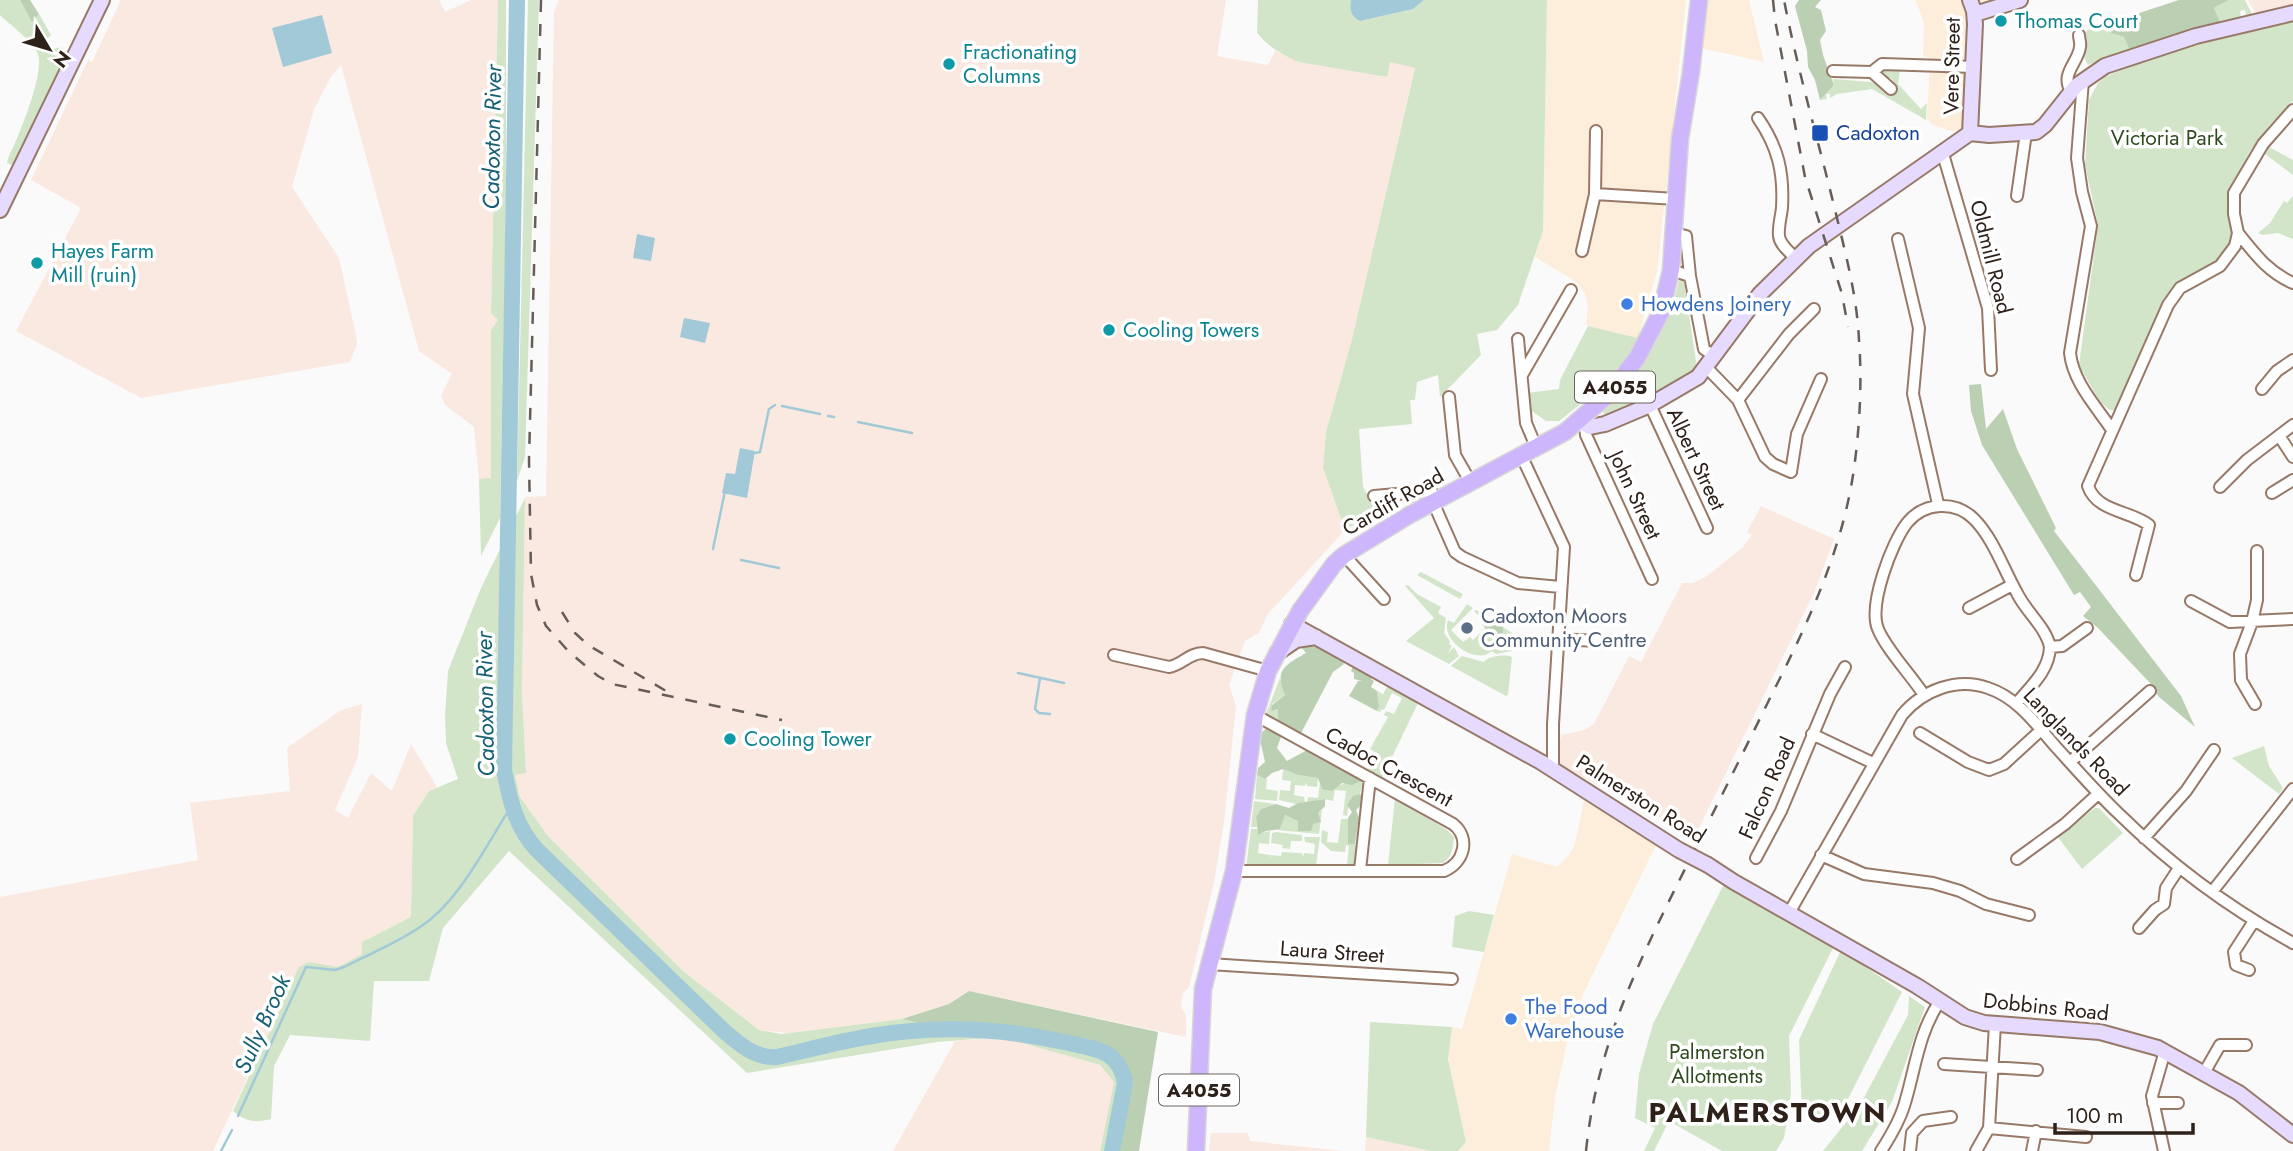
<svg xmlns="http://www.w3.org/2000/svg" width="2293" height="1151" font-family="Jost,sans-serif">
	<rect width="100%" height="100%" fill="#fafafa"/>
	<path fill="#fceeda" d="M1547,0H1686L1657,272L1638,338L1588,326L1586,323L1588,309L1585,293L1575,281L1535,257L1543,230Z
		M1706,0H1749L1764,62L1701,48Z
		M1915,0H1999L1981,6L1983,38L1979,130L1950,131L1931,124L1927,118L1930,58L1923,56L1924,22Z
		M1584,800L1656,845L1583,994L1566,1047L1555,1097L1549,1151H1458L1466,1142L1448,1058L1452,1027L1462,1029L1512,854L1557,867L1569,855L1575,844Z"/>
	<path fill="#fae9e0" d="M121,0H439L445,12L471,0H498L491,313L499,320L491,330V479H479L474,427L445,405L441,395L452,374L419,351L341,65L332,75L314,109L292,187L339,258L356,335L357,344L350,362L141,398L16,331L81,208L31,180L88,60L92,62Z
		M559,0H1226L1217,56L1268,65L1275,51L1286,56L1386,77L1390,62L1415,67L1352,339L1326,432L1323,468L1345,530L1267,615L1259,633L1245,641L1229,685L1236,706L1224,822L1214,882L1189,987L1183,993L1181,1007L1186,1015V1037L969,991L949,1004L902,1019L788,1033L758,1030L683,971L548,836L520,797L515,775L526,773L522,693L525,497L546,496L554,12Z
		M2248,0H2293V5L2255,13Z
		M1761,506L1834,539L1814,593L1695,836L1564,767L1557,760L1561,735L1584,730L1594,724L1629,656L1641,662L1682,583H1693L1707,576L1743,547L1752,535L1747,532Z
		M362,704L358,757L335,810L348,818L371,773L392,791L411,744L437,787L429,791L413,816L411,917L362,942L363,954L338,967L299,968L213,1151H0V897L198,860L190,803L290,791L287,748L341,710Z
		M1001,1037L1100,1065L1114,1082L1100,1151H893L955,1041Z
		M1211,1133H1248L1250,1141L1343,1151H1209Z
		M1366,1137L1431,1151H1365Z"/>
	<path fill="#d2e5c9" d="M0,0H20L32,21L39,14L51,35L47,39L44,32L39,34L45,51L61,47L65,50L66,56L14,166L7,163C8,156 12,150 15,143C23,125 44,72 38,54C33,41 10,25 0,15Z
		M498,0H506V209L500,518L481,556L479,479L491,478V330L498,320L491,313Z
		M528,0H539L525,457L517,481Z
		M1258,0H1351C1349,9 1351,17 1360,21L1413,9L1424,0H1547L1543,231L1518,305L1497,330L1477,334L1481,355L1440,397L1438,375L1417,382L1415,400H1410L1412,424L1359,429L1363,487L1378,511L1345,530L1323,468L1326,432L1352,339L1415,68L1390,62L1387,77L1299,62C1282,55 1269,47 1257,33Z
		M2229,0H2245L2252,14L2246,15L2245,10L2240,11L2241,17L2219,21L2214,8Z
		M2118,20L2112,33L2124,37L2129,49L2088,65L2083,55L2085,47L2084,33L2091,28Z
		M2293,21V101L2269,126L2249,153L2228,193L2227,213L2232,235L2226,249L2216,261L2179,284L2117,411L2110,410L2100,402L2079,365L2098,225L2085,165L2089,100L2098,83L2105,77L2130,66L2177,50Z
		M1882,68L1900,70L1898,84L1921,109L1927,103L1926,120L1872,89L1837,94L1830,98V94H1826L1827,99L1820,100L1834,85L1833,79L1871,82L1889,91H1896L1899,88L1891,78L1885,79L1880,69Z
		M2269,147L2293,160V175L2265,154Z
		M2293,196V239L2278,233L2262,235L2258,233L2270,223L2284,201L2287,203Z
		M1679,280L1684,281L1697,368C1676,384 1631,411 1605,415L1603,412C1609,403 1618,396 1625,388C1651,357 1670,320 1679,280Z
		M1588,326L1638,338L1622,365L1601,388L1559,421H1546L1529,409L1526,393L1559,389L1560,380Z
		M525,498L522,693L526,773L515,775L520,797L548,836L683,971L759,1030L781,1034L902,1019L926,1025L993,1030L1036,1036L1113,1057L1123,1073L1112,1151H1100L1114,1082L1100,1065L1001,1037L937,1042L747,1073L509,851L443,928L429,981H374L370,1041L290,1035L274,1066L271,1119C255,1123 246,1122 233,1111L299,967L309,962L338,967L362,954V942L411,917L413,816L429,791L458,779L446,743L445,716L448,671L481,588Z
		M1421,572L1463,594L1460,599L1417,575Z
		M1408,585L1417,594L1441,607L1438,613L1446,618L1444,633L1450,641L1449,644L1452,646L1448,653L1454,647L1459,656L1449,664L1406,641L1434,618L1405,586Z
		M1467,604L1473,608L1451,630L1463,642L1470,637L1473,640L1485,628L1482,624L1485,622L1474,611L1476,610L1490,619L1485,624L1488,632L1503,634V627L1512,633V651L1496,654L1492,651C1476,666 1440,640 1448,620L1454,623Z
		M1462,656L1484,662C1488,656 1504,654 1512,657L1508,695L1506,696L1451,666Z
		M1280,678L1285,695L1272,704V710L1278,709V720L1266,714Z
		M1388,685L1419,701L1382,778L1368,769L1376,753L1370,749L1388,717L1384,715L1386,711L1394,714L1402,698L1392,693L1384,710L1382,709L1380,712L1377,711L1379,706L1377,691L1383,694Z
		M2264,746L2269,766L2283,788L2279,794L2232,758Z
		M1283,769L1298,775L1318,778L1317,787L1307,786L1306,782L1305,786L1295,785L1294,795L1304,797L1305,802L1296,804L1279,800L1280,790L1290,791L1291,781L1282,780Z
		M1257,775L1265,779L1267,778L1266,789L1278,791L1277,801L1255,799Z
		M1360,780L1363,781L1360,794C1348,798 1349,805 1347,816L1343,815L1346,791L1335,790L1333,801L1324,799L1307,802L1308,797L1318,798L1320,782L1322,789Z
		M1395,798L1447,830L1454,837C1453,848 1452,857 1443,863L1388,865Z
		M1254,801L1276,804L1261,809L1256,817L1257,827H1251Z
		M2095,808H2099L2123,833L2082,869L2057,836Z
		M1322,810L1319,834L1277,830L1280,829L1284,815L1313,824L1318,813Z
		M1341,819H1348V844H1355L1357,850L1354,865H1347L1349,846L1346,845L1345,852L1331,851L1321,842L1322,830L1328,832L1327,842L1338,843Z
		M1251,829H1257L1258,834L1270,831L1269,844L1259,843L1258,853L1270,855L1271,859V855L1281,856L1282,852L1302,853L1303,857L1304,853L1314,854L1315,844L1305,842L1304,837H1320L1316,865L1246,868Z
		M1276,832L1302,835V841H1291L1290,849L1282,848L1283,845L1271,843L1272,833Z
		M1724,884L1834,946L1789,1036L1791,1092L1789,1111L1784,1138L1776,1151H1722L1669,1121L1654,1151H1644L1655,1128L1635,1118L1639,1074L1653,1024Z
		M1469,911L1494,915L1484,952L1452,947L1455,916Z
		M1841,950L1902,992L1848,1099L1817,1122L1802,1114L1799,1040Z
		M1909,996L1925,1007L1892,1102L1862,1151H1823L1860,1105L1908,1015Z
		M1370,1022L1452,1027L1448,1059L1466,1142L1458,1151H1431L1366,1137Z"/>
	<path fill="#bbcfb2" d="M20,0H30L39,14L32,22Z
		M1799,0H1821L1815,7L1821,10L1826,31L1820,40L1823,55L1834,85L1820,100L1815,80L1808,67L1807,51L1795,6Z
		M2179,0H2229L2214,8L2220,22L2215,28L2200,30L2196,28L2129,49L2124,37L2111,33L2118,20Z
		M1981,384L1986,429L2003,409L2017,449L2056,528L2054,531L2181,696L2195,727L2159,697L2150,683L2098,628L2083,616L2091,607L2080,592L2074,595L1982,445L1971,411L1969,385Z
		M1490,619L1503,627V634L1499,638L1487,632L1484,624Z
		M1306,644L1335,653L1344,664L1333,672L1300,735L1278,720V709L1271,711L1272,705L1285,695C1274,670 1285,665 1306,653L1302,648Z
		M1353,666L1372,676L1371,679L1374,681L1371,687L1377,691L1379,706L1377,711L1349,696L1358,681H1362L1354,679V673L1351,671Z
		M1268,727L1281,737L1277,748L1287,761L1307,750L1355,772L1361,781L1352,785L1342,783L1332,791L1322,789L1318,778L1298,775L1283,769L1272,773L1265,779L1257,775L1258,768L1265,762L1259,735Z
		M1360,794L1366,800L1356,810L1359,818L1355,844H1348V818L1352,812L1347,805L1353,796Z
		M1325,799V806L1318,813L1321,822L1313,824L1311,831H1298V821L1285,815L1280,829L1266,831L1258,835L1256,817L1261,809L1276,804L1289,808L1298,803Z
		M969,991L1158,1032L1139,1151H1111L1120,1085L1117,1072L1104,1058L1036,1036L993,1030L926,1025L902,1019L949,1004Z"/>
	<path fill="#a2c9d7" d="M1351,0H1424L1413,9L1360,21C1351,17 1349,9 1351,0Z
		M322,15L332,53L283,67L272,28Z
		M637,234L655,238L651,261L633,258Z
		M684,318L710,323L705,343L680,337Z
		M740,448L755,451L747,498L722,493L726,473L735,474Z"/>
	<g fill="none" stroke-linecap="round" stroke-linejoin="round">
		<path stroke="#a2c9d7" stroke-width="2.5" d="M782,406L820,414
			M828,416L834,417
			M858,422L912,433
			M755,453L760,452L769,409L775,405
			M713,549L725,491
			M741,560L779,568
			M1018,673L1064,683
			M1040,678L1035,709L1039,713L1050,714
			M238,1116L306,967L335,970L344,967C369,954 397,943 420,927C459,902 486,845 511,807
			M221,1151L232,1130"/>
		<path stroke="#a2c9d7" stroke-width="16" d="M517,0L504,770C510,800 515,826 537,850L724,1031C739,1044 756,1059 777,1057C808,1050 840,1041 872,1036C936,1025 1000,1028 1064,1042C1093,1049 1119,1048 1125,1083L1112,1151"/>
		<defs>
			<path id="street" d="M1833,71L1872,72L1891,89
				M1872,72L1882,64L1974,67
				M2083,80L2077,158L2082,192L2091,226L2070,353C2073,382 2096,406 2112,430
				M2071,91C2060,74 2078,63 2080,47C2081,43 2079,39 2079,35
				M1758,118C1778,147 1784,172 1782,208C1781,217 1778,227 1779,236C1780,245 1789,251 1795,258
				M1943,154L1988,308L1991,370
				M1595,194L1676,199
				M2017,196L2026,133
				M1674,233L1686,236L1690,276
				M2238,233C2255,254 2268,272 2293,283
				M1898,239L1919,328L1913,394L1938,504
				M1582,251L1595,194L1596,131
				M1671,270L1690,276L1704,349L1714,356
				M1518,339L1526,423L1537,449
				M1707,368L1738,400L1765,457L1773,464L1791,472L1797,434L1821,379
				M1522,375L1571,290
				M2262,389L2277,371L2293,360
				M1449,397L1455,455L1471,483
				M1738,400L1789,334L1814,309
				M1650,405L1707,528
				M1585,426L1586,435L1652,579
				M2280,437L2293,457
				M1522,457L1564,547L1553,724V763L1551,768
				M2220,487L2247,460L2293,425
				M2272,493L2293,480
				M1374,496L1431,491L1437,500
				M1433,502L1455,552L1462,557L1518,583L1560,587
				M1344,555L1384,599
				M2136,575L2149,525C2129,510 2097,512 2088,486L2168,305L2180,288L2220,266L2235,246L2238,233L2234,214V193L2263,144L2293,110
				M2191,601L2230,622L2293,619
				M1969,608L2012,585
				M1557,639L1619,642
				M1114,655L1169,667C1182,665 1189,653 1203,653L1268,671
				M1924,695C1911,675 1886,649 1878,629C1868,605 1892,542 1907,523C1924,502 1955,500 1974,519C1993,538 2004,570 2017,593C2026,612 2046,627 2050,647
				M2016,704C2031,686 2049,671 2050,647L2062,646L2087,628
				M2255,704L2241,680L2240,654L2252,622L2257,600V551
				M1920,733L1968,762L1989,770L2004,764L2041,730
				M1812,734L1873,763
				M2070,762L2150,691
				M2144,838L2186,791L2214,750
				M1821,855L1864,874L1933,883L1960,891L1986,904L2029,915
				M1756,858L1781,811L1830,694L1845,667
				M2017,859L2065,824L2098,794
				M1360,870L1370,778
				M1234,871H1444C1464,863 1471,838 1453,824L1255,715
				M2212,892L2293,789
				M1789,913L1902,715C1923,690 1957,677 1988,688C2018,698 2036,724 2056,747C2076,769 2096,792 2118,813C2170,864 2229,908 2293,943
				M2139,928L2155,910L2164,904L2166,888L2179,868
				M1209,964L1452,979
				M2249,970L2236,965L2234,952L2254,921
				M1944,1064L2037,1070
				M2204,1073L2220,1045H2246
				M2153,1103H2178
				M1989,1128L2086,1137
				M1881,1151C1890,1137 1899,1122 1904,1106C1915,1071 1918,1033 1940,1001
				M1910,1151L1912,1133L1923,1121L1951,1117
				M1976,1151L1989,1128L1995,1024
				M2032,1151L2036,1131
				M2164,1151L2152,1096L2165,1051"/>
			<path id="secondary" d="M1970,0L1974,11L1975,24L1970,133
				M1975,14L2020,0
				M0,210L102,0
				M1579,421L1590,427L1605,424L1650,405L1698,377L1760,294L1809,246L1970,133L1989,135L2036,132L2045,125L2076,86L2105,66L2196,36L2293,13
				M1292,624L1541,762L1679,850
				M1277,653L1296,640L1316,637
				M1708,865L1734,882L1917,986L1965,1017L1984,1023L2100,1032L2158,1048L2239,1093L2293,1135"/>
			<path id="primary" d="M1196,1151L1203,989L1234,871L1255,715L1268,671L1300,611L1334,564L1344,555L1411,514L1565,432L1610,393L1637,358L1661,312L1671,270L1680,139L1691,72L1699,0"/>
		</defs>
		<use href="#street" stroke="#987968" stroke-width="14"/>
		<use href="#secondary" stroke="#987968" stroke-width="18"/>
		<use href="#primary" stroke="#d9d7d6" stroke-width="19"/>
		<use href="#street" stroke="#fff" stroke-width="10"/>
		<use href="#secondary" stroke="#e6dbfe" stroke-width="14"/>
		<use href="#primary" stroke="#cdb6fc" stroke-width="16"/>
		<path stroke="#665d58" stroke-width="2.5" stroke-dasharray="12 12" stroke-linecap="butt" d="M541,0L529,460L531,574L537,605L546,626L569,652L598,676L612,684L782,720
			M1773,0L1775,20L1805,177L1842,294L1848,327
			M562,612L575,633L588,645L666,691
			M1586,1151C1597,1044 1640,959 1687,865C1716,807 1745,749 1774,690C1811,617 1845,543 1855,461C1860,421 1862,380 1859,340C1857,297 1846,255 1836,214C1819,143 1798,72 1784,0"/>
		<defs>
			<path id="secondary-bridge" d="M1679,850L1708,865"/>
		</defs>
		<use href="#secondary-bridge" stroke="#987968" stroke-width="18" stroke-linecap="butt"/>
		<use href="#secondary-bridge" stroke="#e6dbfe" stroke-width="14"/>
	</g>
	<g fill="#0f9aa8" stroke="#fff" stroke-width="2.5">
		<circle cx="2001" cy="21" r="7"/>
		<circle cx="949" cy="64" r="7"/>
		<circle cx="37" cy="263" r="7"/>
		<circle cx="1109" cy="330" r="7"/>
		<circle cx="730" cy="739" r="7"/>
	</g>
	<rect fill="#1a4fb4" stroke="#fff" stroke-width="2.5" x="1811" y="124" width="18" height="18" rx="3.5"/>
	<g fill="#3f7fe0" stroke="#fff" stroke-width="2.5">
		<circle cx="1627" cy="304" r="7"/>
		<circle cx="1511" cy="1019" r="7"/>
	</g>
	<circle fill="#5c6f8a" stroke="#fff" stroke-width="2.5" cx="1467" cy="628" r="7"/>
	<g text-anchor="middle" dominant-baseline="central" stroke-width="7" stroke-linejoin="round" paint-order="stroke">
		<g fill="#fff" stroke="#6c645f" stroke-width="2">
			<rect x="1575" y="371.5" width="80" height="31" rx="5"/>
			<rect x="1159" y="1074.5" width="80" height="31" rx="5"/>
		</g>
		<g font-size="19" font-weight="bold" fill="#2d211a">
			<text x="1615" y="387">A4055</text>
			<text x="1199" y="1090">A4055</text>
		</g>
		<g font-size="21" fill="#0d838f" stroke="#fff" text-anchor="start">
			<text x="2015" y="21">Thomas Court</text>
			<text x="963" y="52">Fractionating<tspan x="963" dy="24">Columns</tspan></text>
			<text x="51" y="251">Hayes Farm<tspan x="51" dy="24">Mill (ruin)</tspan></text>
			<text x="1123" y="330">Cooling Towers</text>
			<text x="744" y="739">Cooling Tower</text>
		</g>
		<g font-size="21" fill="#2d211a" stroke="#fff">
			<text transform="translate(1952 66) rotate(-89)">Vere Street</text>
			<text transform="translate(1991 257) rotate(76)">Oldmill Road</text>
			<text transform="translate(1696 459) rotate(65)">Albert Street</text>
			<text transform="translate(1635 495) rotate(65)">John Street</text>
			<text transform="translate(1393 502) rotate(-30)">Cardiff Road</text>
			<text transform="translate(2076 742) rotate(46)">Langlands Road</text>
			<text transform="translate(1389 767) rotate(29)">Cadoc Crescent</text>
			<text transform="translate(1767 788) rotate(-66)">Falcon Road</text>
			<text transform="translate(1641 799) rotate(32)">Palmerston Road</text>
			<text transform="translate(1332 952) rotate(4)">Laura Street</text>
			<text transform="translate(2046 1007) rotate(6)">Dobbins Road</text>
		</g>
		<g font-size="21" fill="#164399" stroke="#fff" text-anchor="start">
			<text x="1836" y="133">Cadoxton</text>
		</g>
		<g font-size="21" fill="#2e4a1e" stroke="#fff">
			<text x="2167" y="138">Victoria Park</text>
			<text x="1717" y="1052">Palmerston<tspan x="1717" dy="24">Allotments</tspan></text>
		</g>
		<g font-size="21" fill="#366cbe" stroke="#fff" text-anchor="start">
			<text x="1641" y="304">Howdens Joinery</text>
			<text x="1525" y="1007">The Food<tspan x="1525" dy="24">Warehouse</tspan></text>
		</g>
		<g font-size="21" fill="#4e5e75" stroke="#fff" text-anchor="start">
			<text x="1481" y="616">Cadoxton Moors<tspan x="1481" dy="24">Community Centre</tspan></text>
		</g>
		<g font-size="23" font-style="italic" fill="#166074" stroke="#fff">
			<text transform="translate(492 137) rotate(-89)">Cadoxton River</text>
			<text transform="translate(485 704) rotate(-91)">Cadoxton River</text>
			<text transform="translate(262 1024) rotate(-66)">Sully Brook</text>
		</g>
		<g font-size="28" font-weight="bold" letter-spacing="2" fill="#2d211a" stroke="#fff">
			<text x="1768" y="1112">PALMERSTOWN</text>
		</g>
	</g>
	<g transform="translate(49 49) rotate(128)" stroke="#ffffff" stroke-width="5" paint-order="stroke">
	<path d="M0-5L12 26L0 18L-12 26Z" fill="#2d211a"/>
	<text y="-10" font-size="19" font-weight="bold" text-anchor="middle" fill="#2d211a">N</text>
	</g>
	<path d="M2055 1123v10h138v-10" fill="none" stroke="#2d211a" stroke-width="3.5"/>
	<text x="2066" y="1123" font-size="21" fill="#2d211a" stroke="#ffffff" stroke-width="5" paint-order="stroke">100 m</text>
</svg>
